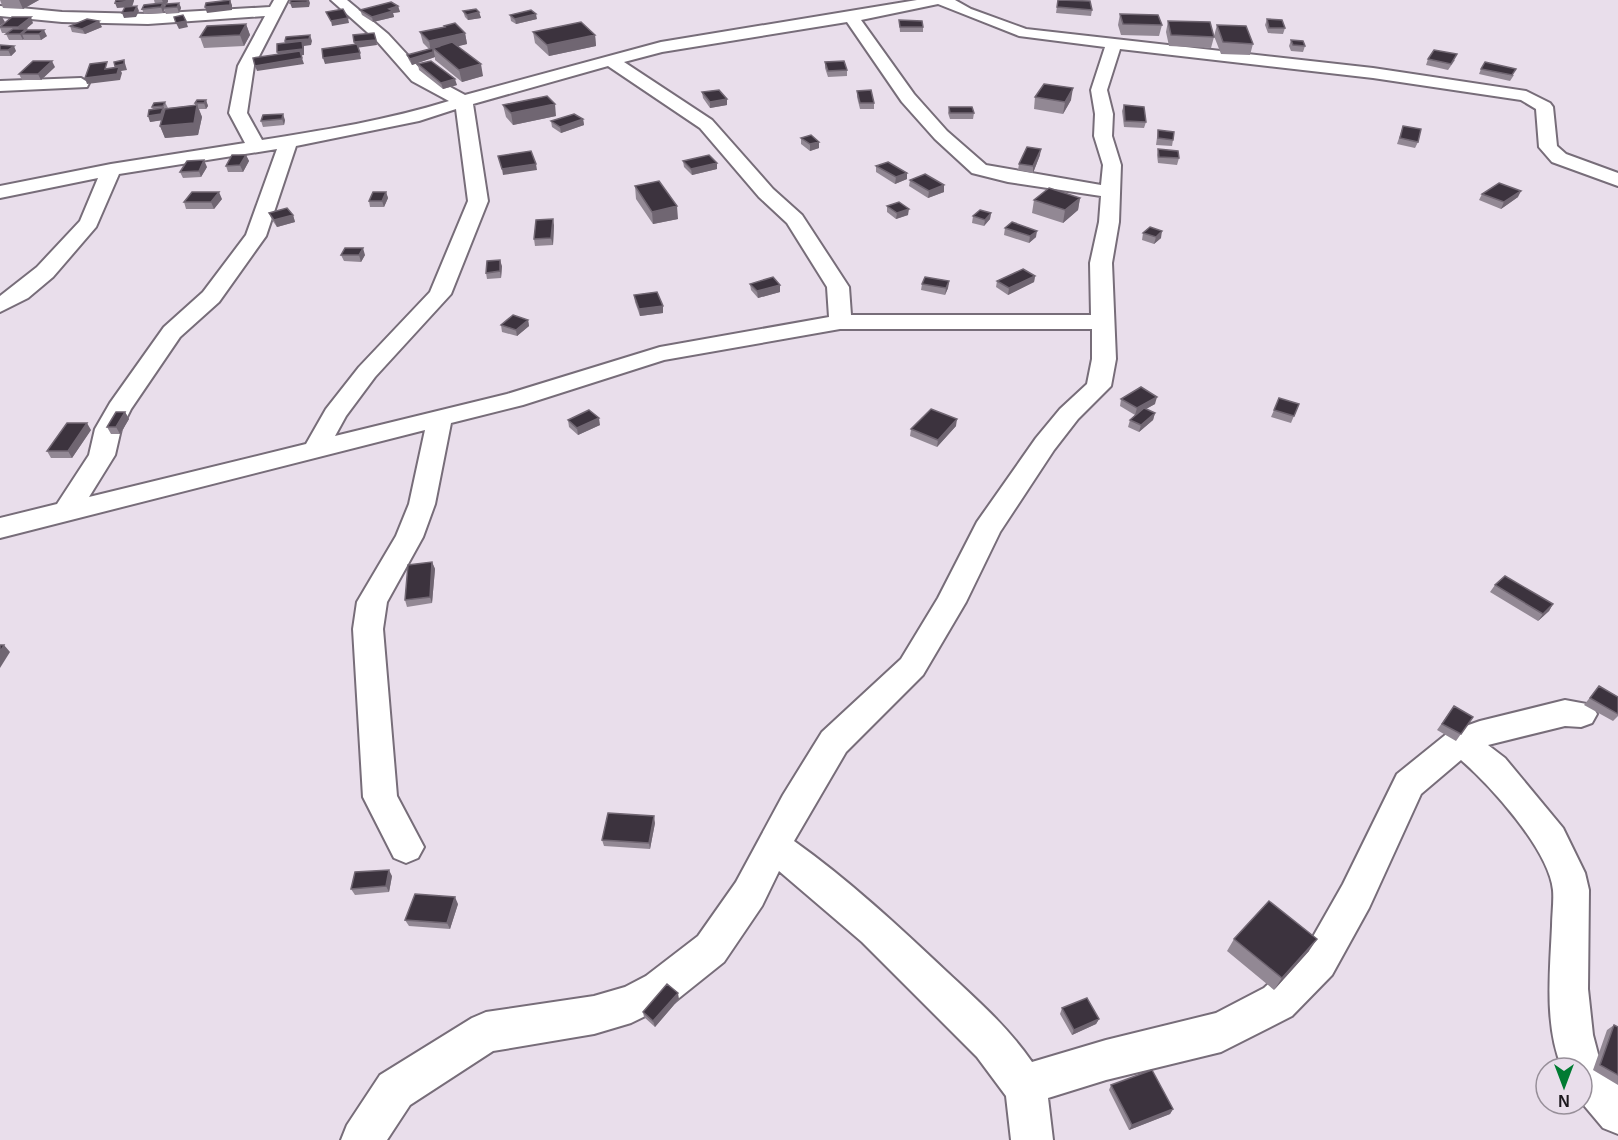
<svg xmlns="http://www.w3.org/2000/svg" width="1618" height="1140" font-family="Arial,sans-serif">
	<rect width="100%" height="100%" fill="#e9deeb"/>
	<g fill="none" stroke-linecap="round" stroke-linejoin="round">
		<defs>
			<path id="minor" d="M274,0H288L254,66L247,113L262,140C325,130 388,120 449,101L412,81L376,40L331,0H347L388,34L424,73L465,95L661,42L917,0H955L971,9L1026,29L1373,68L1526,91L1550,103L1553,107L1557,146L1566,154L1618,173V186L1552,162L1539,147L1536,109L1521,100L1373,78L1120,49L1107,90L1113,114L1112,136L1121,165L1119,222L1112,263L1116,359L1111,386L1078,419L1054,450L1000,532L966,602L923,675L846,752L794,841C849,880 898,926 947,972C977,1000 1008,1027 1032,1062L1106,1040L1216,1013L1264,988L1306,949L1343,884L1397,774L1449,732L1480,721L1565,700L1592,705L1597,714L1592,723L1581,727L1565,726L1488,745L1505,758L1563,828L1585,873L1589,890L1588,989L1593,1035L1598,1054L1618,1082V1134L1603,1128L1582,1103V1068H1562C1544,1025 1550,972 1552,926C1552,915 1554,901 1553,890C1549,850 1491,786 1461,760L1421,794L1369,908L1332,975L1292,1016L1221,1052L1106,1080L1048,1098L1053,1140H1011L1006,1096L977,1057L862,942L779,871L762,906L724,962L674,1002L631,1023L594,1034L493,1051L410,1105L387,1140H341L347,1125L380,1075L472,1018L486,1012L594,996L625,987L646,976L698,936L736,882L783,795L822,732L901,659L938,598L977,522L1036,438L1060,409L1087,384L1092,359V329H840L664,360L523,405L451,423L435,504L423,537L387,602L383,629L397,796L424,847L418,858L406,863L394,858L363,797L353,629L357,602L396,536L409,504L425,430L0,538V518L57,504L89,455L95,429L110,403L164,327L203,292L246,235L277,149L119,174L96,227L53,277L28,298L0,312V296L37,267L80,221L98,178L0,198V186L111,164L245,143L229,113L238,66L265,16L148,24L62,22L0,16V6L62,12L148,14L270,7ZM938,4L1019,36L1105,47L1091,90L1095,114L1094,136L1103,165L1101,185L986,165L947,131L914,94L861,20ZM847,22L902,102L935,139L972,173L1008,182L1101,196L1099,222L1090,263L1091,315H851L849,287L802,215L773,189L712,120L624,62L662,52ZM608,66L700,128L759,197L787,223L827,287L829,317L660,347L507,394L335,436L346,416L375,377L451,294L488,201L473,104ZM456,109L468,201L430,292L359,367L326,409L306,444L89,497L115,455L121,429L131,409L180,337L219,302L266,236L296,146L419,121Z
				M81,78L89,83L87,87L0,91V81Z"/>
		</defs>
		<use href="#minor" stroke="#776d79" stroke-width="4"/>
		<use href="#minor" fill="#fff" fill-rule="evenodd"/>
	</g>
	<path fill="#928894" d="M0,0H39L23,9L3,8Z
		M152,0H168V2L166,4L179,3L181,8L179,13L166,14L164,10L163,13L144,14L142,9L155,4L154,0Z
		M1058,0L1092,10L1091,16L1056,13Z
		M398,6L400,12L393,13L394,17L373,22L362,15L360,10Z
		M463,11L479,12L481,18L468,20L465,17Z
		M1120,14L1162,25L1159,36L1121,35L1118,25Z
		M510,15L537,19L516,24L511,21Z
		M1267,19L1285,28L1283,34L1268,33L1265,25Z
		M899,20L923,27V32H900Z
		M1168,21L1214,37L1211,48L1169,46L1166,32Z
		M33,23L26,29L27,30L47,36L41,40H24V39L23,40H9L6,34L8,33H2L0,28V27Z
		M246,24L250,35L244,46L204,48L200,37Z
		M1217,25L1253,44L1250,55L1221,54L1214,36Z
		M70,26L102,27L85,34L72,32Z
		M444,26L465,33L467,44L458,46L483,76L462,82L435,60V57L412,65L409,60L407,55L429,49L423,43L420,32L444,27Z
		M533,32L595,35L596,46L549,56L535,43Z
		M1291,40L1305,46L1303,52L1291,51L1289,46Z
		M0,45L16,51L11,56H0Z
		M1428,59L1455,60L1448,70L1426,65Z
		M825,62L847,70V76L828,77L825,68Z
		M418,64L457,85L443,89L419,70Z
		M55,67L41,80H22L19,74Z
		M1481,69L1514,75L1510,81L1479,74Z
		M857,91L874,103V109H860L857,97Z
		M702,92L727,99V105L710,108L703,98Z
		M1035,97L1071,100L1063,114L1034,109Z
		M206,100L208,106L206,109H199L202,117L198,135L165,138L160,126L161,120L150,122L153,110L152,107L165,102L168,108L195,105V103Z
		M503,105L556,116L513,125L506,117Z
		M1124,105L1146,122L1144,128L1124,127L1122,111Z
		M949,107L974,113L973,119H950L948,113Z
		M263,115L285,120L284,125L263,127L261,121Z
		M583,119L584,125L561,133L552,127L551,121Z
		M1403,126L1418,142L1415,148L1397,144Z
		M1158,130L1173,140L1172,146L1156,145Z
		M801,138L819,142V148L810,151L801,144Z
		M1158,149L1179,158L1177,165L1158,163L1157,155Z
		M246,155L249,161L243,172H228L226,166Z
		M1040,155L1033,173L1018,170L1019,164Z
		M683,161L717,163V169L692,175L684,167Z
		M876,166L907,173V179L895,184L876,172Z
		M207,167L201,177L183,178L180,172Z
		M910,180L944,192L928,198L909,186Z
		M635,186L678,219L653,224L636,199Z
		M386,192L388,198L384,207H370L369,201Z
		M1482,194L1518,197L1501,209L1479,200Z
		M1080,198L1078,210L1063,223L1032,213L1034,200Z
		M222,199L214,209H186L184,202Z
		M887,206L908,215L896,219L887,212Z
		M269,213L293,215L295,222L277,227L272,220Z
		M991,213L990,219L984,226L972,223L973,216Z
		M554,225L553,245L535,246L534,239Z
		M1005,228L1036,237L1029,243L1004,235Z
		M1143,233L1161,238L1154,244L1142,240Z
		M341,255H365L361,262L344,261Z
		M502,266L501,278L487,279L486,273Z
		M1035,276L1034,282L1008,295L996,287L997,281Z
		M949,281L948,288L945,295L921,290L922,284Z
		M750,284L780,292L758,298L751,290Z
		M634,295L663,313L640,316L635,302Z
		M528,320L529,326L517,336L502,332L501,325Z
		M1121,399L1155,404L1146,409L1155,413L1153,420L1139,432L1128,427L1130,420L1135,415L1120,406Z
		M1299,404L1291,423L1271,417L1274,410Z
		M125,412L129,419L120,434H111L107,427Z
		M568,420L600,425L578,435L569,427Z
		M956,426L937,447L910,436L911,429Z
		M91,430L72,458H51L47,451Z
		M432,562L435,569L432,603L407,607L405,600Z
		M1495,585L1553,604L1549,611L1538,621L1490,592Z
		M1599,686L1618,697V716L1613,721L1584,705Z
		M1454,706L1473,717L1456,741L1437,730Z
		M655,823L650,849L604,846L602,840Z
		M392,876L389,892L355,895L351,889Z
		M458,904L450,929L409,926L405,920Z
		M1234,939L1309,951L1274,990L1227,951Z
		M679,999L655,1027L644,1017L643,1012Z
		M1062,1008L1099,1019L1096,1024L1072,1035L1060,1014Z
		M1614,1025L1618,1027V1085L1593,1070L1607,1030Z
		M1111,1085L1173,1109L1170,1114L1129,1130L1109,1090Z"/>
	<path fill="#706672" d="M19,0H39L23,9Z
		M130,0H134V1L132,7L117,8L115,3Z
		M162,0H168V2L164,5Z
		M230,0L232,5V10L207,13L205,7Z
		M308,0H309L310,3L309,7L292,8L290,3Z
		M163,3L165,8H164V10L163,13L161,7Z
		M179,3L181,8L179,13L177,7Z
		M137,6L139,11L136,17L124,18L122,13Z
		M398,6L400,12L393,13L394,17L373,22L372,17L389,9Z
		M479,12L481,18L468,20L467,15Z
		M536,14L537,19L516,24L515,19Z
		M2,17L5,22L0,26V18Z
		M31,17L33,23L21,33L18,27Z
		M348,18L349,23L332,26L331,21Z
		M99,21L102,27L85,34L82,29Z
		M186,21L188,27L179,29L176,23Z
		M246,24L250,35L244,46L240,35Z
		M26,29L29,34H22L24,39L23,40L20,34Z
		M44,30L47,36L41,40L39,34Z
		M465,33L467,44L455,47L433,48L435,57L412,65L410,59L431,52L429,41Z
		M310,35L312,41L311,45L304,46V55L279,58L277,52L286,47L285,41Z
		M595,35L596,46L549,56L547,45Z
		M376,40L377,45L356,48L354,42Z
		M14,46L16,51L11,56L8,50Z
		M360,53L361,59L325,64L323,58Z
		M302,58L304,64L257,71L255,66Z
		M124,60L127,70L121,71L122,73L120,80L87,84L85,78L117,72L115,66Z
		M52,61L55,67L41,80L38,74Z
		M481,64L483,76L462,82L459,70Z
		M455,79L457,85L443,89L441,83Z
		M1073,88L1071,100L1063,114L1065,102Z
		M727,99V105L710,108V102Z
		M206,100L208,106L206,109L204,103Z
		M555,104L556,116L513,125L511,113Z
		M197,105L202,117L198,135L165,138L160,126Z
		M163,108L165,114L164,120L150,122L148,116Z
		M283,114L285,120L284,125L282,119Z
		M583,119L584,125L561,133L560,127Z
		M819,142V148L810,151V144Z
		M1041,149L1040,155L1033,173V166Z
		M246,155L249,161L243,172L240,165Z
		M204,160L207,167L201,177L199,171Z
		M717,163V169L692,175L691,169Z
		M536,164L537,170L503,175L502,169Z
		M907,173V179L895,184L896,177Z
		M944,185V192L928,198L929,191Z
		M1521,191L1518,197L1501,209L1504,202Z
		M219,192L222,199L214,209L211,202Z
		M386,192L388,198L384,207L382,201Z
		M1080,198L1078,210L1063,223L1065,210Z
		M677,206L678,219L653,224L652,212Z
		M909,209L908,215L896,219L897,213Z
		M991,213L990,219L984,226L985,220Z
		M293,215L295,222L277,227L274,220Z
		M553,219L554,225L553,245L551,238Z
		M1037,231L1036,237L1029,243L1030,236Z
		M1162,231L1161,238L1154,244L1156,237Z
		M363,248L365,255L361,262L359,255Z
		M500,260L502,266L501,278L500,271Z
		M1035,276L1034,282L1008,295L1009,288Z
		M949,281L948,288L945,295L946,288Z
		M780,285V292L758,298L757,291Z
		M663,306V313L640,316L639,309Z
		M528,320L529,326L517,336L516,330Z
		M1157,397L1155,404L1135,415L1137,408Z
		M125,412L129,419L120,434L116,427Z
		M1155,413L1153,420L1139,432L1141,425Z
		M599,418L600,425L578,435L577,428Z
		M957,419L956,426L937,447L938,440Z
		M87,423L91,430L72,458L68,451Z
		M432,562L435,569L432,603L430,597Z
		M1553,604L1549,611L1538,621L1543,614Z
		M4,645L10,652L0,668V652Z
		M654,816L655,823L650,849L649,843Z
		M389,870L392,876L389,892L386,886Z
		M455,897L458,904L450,929L447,923Z
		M1317,939L1309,951L1274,990L1282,978Z
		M678,993L679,999L655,1027L653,1021Z
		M1099,1019L1096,1024L1072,1035L1074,1030Z
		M1173,1109L1170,1114L1129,1130L1132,1125Z"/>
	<path fill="#3c333e" stroke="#706672" stroke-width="1.5" d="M116,0H130V1L115,3Z
		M230,0V5L205,7L206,3Z
		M291,0H308L307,2L290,3Z
		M1058,0L1090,1L1092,10L1057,7Z
		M391,2L398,6L389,9L393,11L372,17L360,10Z
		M163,3L161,7L142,9L144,5Z
		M179,3L177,7L164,8L166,4Z
		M137,6L134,12L122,13L125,7Z
		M343,9L348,18L331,21L326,12Z
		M476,9L479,12L467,15L463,11Z
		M531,10L536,14L515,19L510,15Z
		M1120,14L1158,15L1162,25L1123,24Z
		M183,15L186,21L176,23L174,17Z
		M12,17H31L18,27H0Z
		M87,19L99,21L82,29L70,26Z
		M1267,19L1282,20L1285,28H1269Z
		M899,20L922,21L923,27H900Z
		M1168,21L1210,22L1214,37L1171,35Z
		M581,22L595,35L547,45L533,32Z
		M455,23L465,33L429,41L420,32L445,27L444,26Z
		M246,24L240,35L200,37L207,26Z
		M1217,25L1246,26L1253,44L1223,42Z
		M13,29H26L20,34H6Z
		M27,30H44L39,34H22Z
		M374,33L376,40L354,42L353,35Z
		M310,35L309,39L285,41L286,37Z
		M1291,40L1303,41L1305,46L1293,45Z
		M302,41L303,49L277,52V44Z
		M452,42L481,64L459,70L433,48Z
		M357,44L360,53L323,58L322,49Z
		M0,45L14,46L8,50H0Z
		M441,46L433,48V52L410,59L407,55Z
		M1434,50L1457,54L1451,64L1428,59Z
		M300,51L302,58L255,66L253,58Z
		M124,60V64L115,66L114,62Z
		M33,61H52L38,74H19Z
		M431,61L455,79L441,83L418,64Z
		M844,61L847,70L828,71L825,62Z
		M107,62L105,69L119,67L117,74L85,78L90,64Z
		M1485,62L1516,69L1512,75L1481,69Z
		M1044,84L1073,88L1065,102L1035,97Z
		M719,90L727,99L710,102L702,92Z
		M871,90L874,103H860L857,91Z
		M547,96L555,104L511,113L503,105Z
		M197,100H206L204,103H195Z
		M165,102L163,106L152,107L154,103Z
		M197,105L194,123L160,126L165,109Z
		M1124,105L1144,107L1146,122L1125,121Z
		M949,107H972L974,113H950Z
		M163,108L161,114L148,116L149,110Z
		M283,114L282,119L261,121L263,115Z
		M574,114L583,119L560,127L551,121Z
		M1403,126L1421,129L1418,142L1400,138Z
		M1158,130L1174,132L1173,140L1158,138Z
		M811,135L819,142L810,144L801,138Z
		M1027,147L1041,149L1033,166L1019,164Z
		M1158,149L1178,151L1179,158L1159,157Z
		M531,151L536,164L502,169L498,156Z
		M232,155H246L240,165L226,166Z
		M709,155L717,163L691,169L683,161Z
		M204,160L199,171L180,172L187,161Z
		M888,162L907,173L896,177L876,166Z
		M925,174L944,185L929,191L910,180Z
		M659,181L677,206L652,212L635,186Z
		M1499,183L1521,191L1504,202L1482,194Z
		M1049,188L1080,198L1065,210L1034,200Z
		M192,192H219L211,202H184Z
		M373,192H386L382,201H369Z
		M899,202L909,209L897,213L887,206Z
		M287,208L293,215L274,220L269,213Z
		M980,210L991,213L985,220L973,216Z
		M553,219L551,238L534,239L536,220Z
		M1012,222L1037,231L1030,236L1005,228Z
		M1150,227L1162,231L1156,237L1143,233Z
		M345,248H363L359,255H341Z
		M500,260V271L486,273L487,261Z
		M1023,269L1035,276L1009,288L997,281Z
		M773,277L780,285L757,291L750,284Z
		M925,277L949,281L946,288L922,284Z
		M657,292L663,306L639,309L634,295Z
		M513,315L528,320L516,330L501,325Z
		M1141,387L1157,397L1137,408L1121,399Z
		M1279,398L1299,404L1294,416L1274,410Z
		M1144,408L1155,413L1141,425L1130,420Z
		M931,409L957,419L938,440L911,429Z
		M589,410L599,418L577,428L568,420Z
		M116,412H125L116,427H107Z
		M67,423H87L68,451H47Z
		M432,562L430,597L405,600L408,565Z
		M1505,576L1553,604L1543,614L1495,585Z
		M0,645H4L0,652Z
		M1599,686L1618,697V714L1590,698Z
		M1454,706L1473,717L1461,734L1442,724Z
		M608,813L654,816L649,843L602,840Z
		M389,870L386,886L351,889L355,872Z
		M415,894L455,897L447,923L405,920Z
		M1269,901L1317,939L1282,978L1234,939Z
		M667,984L678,993L653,1021L643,1012Z
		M1087,998L1099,1019L1074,1030L1062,1008Z
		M1614,1025L1618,1027V1075L1600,1065Z
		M1152,1070L1173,1109L1132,1125L1111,1085Z"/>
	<g transform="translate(1564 1086) rotate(180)"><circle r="28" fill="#e9deeb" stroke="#978f99" stroke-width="1.5"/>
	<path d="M0-4.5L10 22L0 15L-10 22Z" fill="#007b32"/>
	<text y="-9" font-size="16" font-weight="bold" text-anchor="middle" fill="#1d191e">N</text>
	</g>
</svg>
